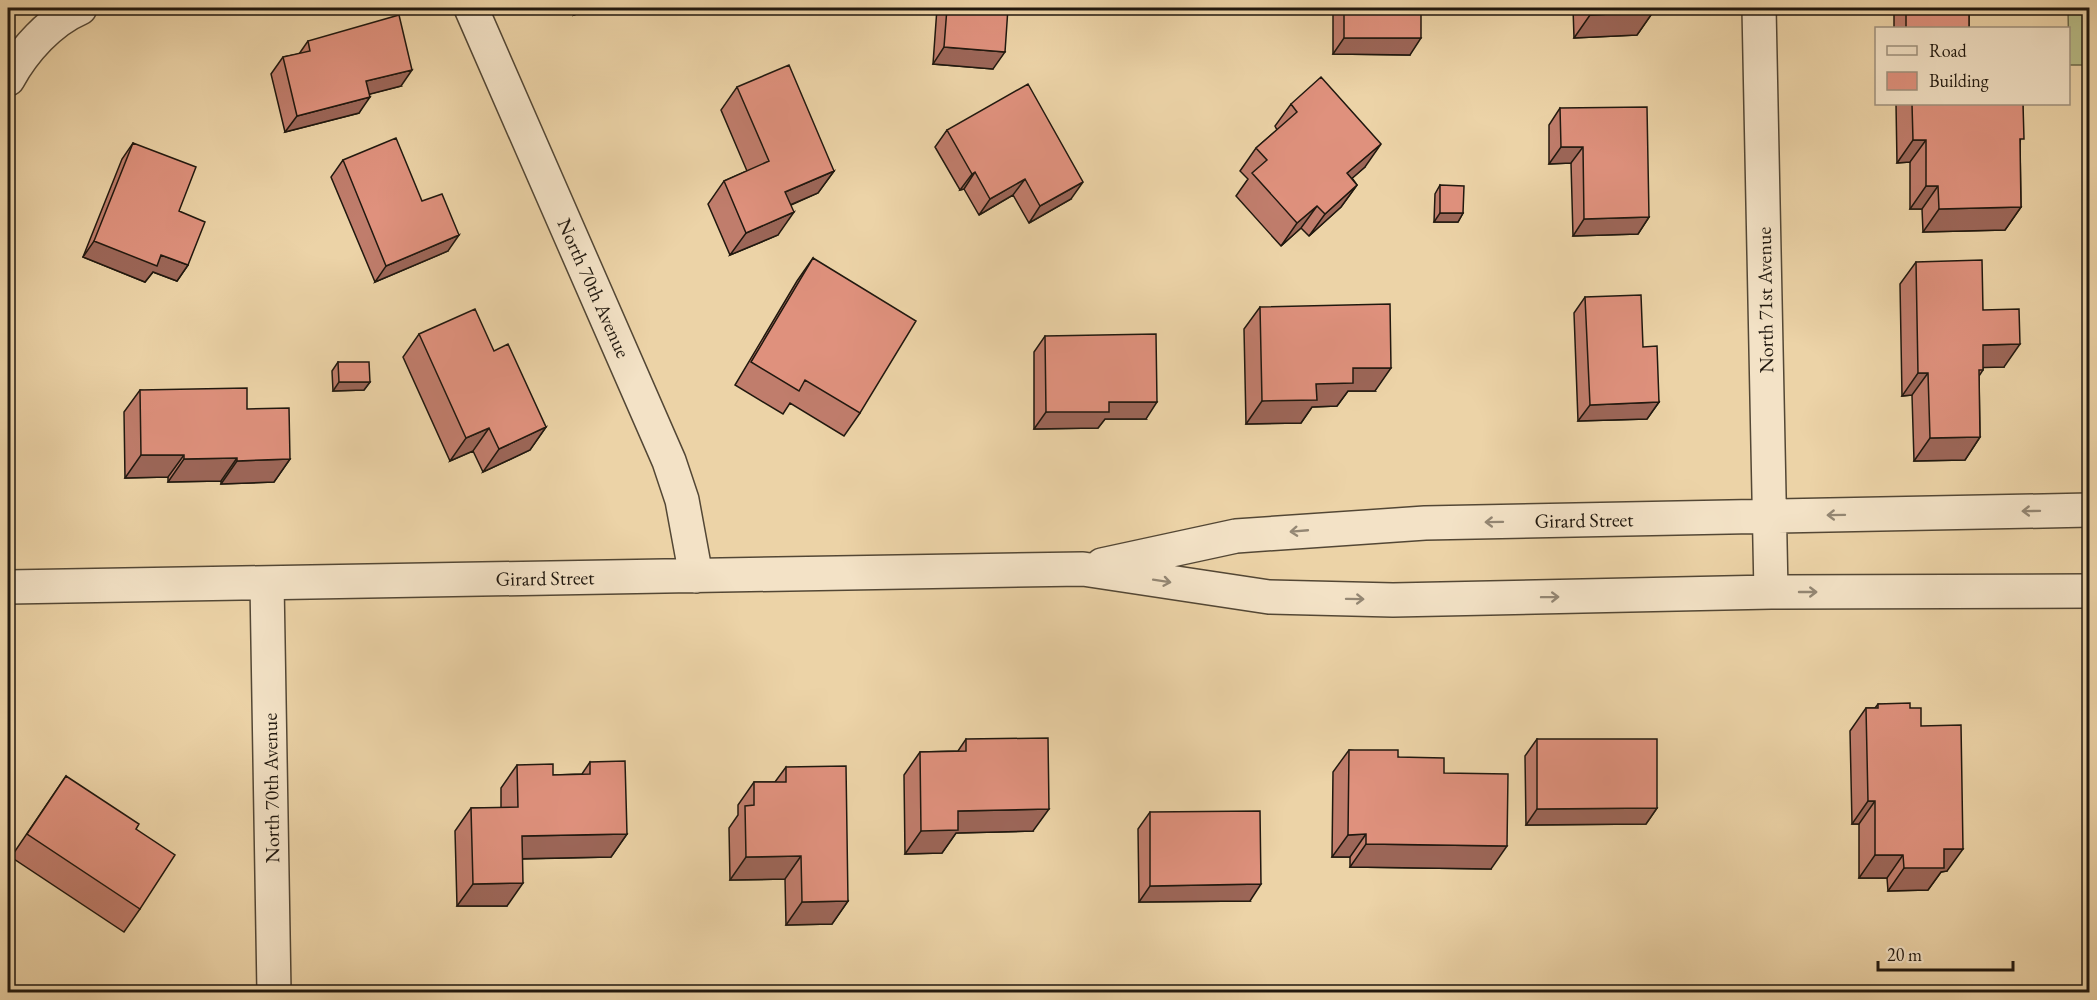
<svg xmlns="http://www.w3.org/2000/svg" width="2097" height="1000" font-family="'EB Garamond',serif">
	<rect width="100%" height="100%" fill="#ecd3a7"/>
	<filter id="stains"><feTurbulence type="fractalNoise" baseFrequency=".00333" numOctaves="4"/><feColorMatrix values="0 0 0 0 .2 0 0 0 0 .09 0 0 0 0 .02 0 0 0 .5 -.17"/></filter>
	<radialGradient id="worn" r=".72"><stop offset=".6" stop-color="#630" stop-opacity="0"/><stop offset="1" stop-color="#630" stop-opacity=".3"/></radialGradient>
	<path fill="#b8bc87" stroke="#6c6a4b" stroke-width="1.5" d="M2068,8H2089V65H2069Z"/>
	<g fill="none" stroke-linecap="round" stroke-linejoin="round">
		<defs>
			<path id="minor" d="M471,8L669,461L682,500L696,576
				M1759,8L1771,592
				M8,79C24,50 50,21 80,8
				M1102,565L1236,536L1425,523L2090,510
				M267,583L274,992
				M8,587L1083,569L1269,597L1393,600L1771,592L2090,591"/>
		</defs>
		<use href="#minor" stroke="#534735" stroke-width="36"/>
		<use href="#minor" stroke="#f3e2c6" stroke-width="33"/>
	</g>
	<path fill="#c07d6c" stroke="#20180f" stroke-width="1.5" d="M570,8H592L574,15Z
		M937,8H1008L993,69L933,64Z
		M1333,8H1421L1410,55L1333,54Z
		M1573,8H1653V12L1637,35L1574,38Z
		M1894,8H1969V28H1894Z
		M308,41L401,86L369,94L359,113L285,132L271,74L283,57L299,54Z
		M737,87L834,171L818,193L791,205L778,235L730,255L708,204L724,181L747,171L721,110Z
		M1291,104L1365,167L1352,178L1357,185L1341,207L1309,236L1301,228L1281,246L1236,196L1248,179L1240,171L1256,148L1277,130L1275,126Z
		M1896,104H2023L2020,145L2021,207L2005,230L1923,232L1922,209H1910V162L1897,163Z
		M1560,108L1649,217L1638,234L1573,236L1571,163L1549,164V125Z
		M947,130L1071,199L1029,223L1013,195L979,215L964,189L960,190L935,147Z
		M133,143L179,211L188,265L177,281L153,272L145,282L83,257L122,159Z
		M343,160L422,201L448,251L375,282L331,177Z
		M1440,185L1463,213L1458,222H1434L1435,194Z
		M813,258L860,413L844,436L790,403L783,414L735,385L797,281Z
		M1916,262L1983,310L2004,367H1983V370L1979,376L1980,437L1965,460L1914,461L1912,395L1902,396L1900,284Z
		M1585,297L1643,347L1659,402L1647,419L1578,421L1574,313Z
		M1260,307L1375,391H1348L1337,406L1312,407L1301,423L1246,424L1244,329Z
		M419,334L494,351L546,427L530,450L483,472L473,451L450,461L403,357Z
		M1045,336L1146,419H1105L1098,428L1034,429V352Z
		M338,362L370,382L364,390L333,391L332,371Z
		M140,390L247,409L290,459L274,482L221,484V481L168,482V477L125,478L124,412Z
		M1878,704L1910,708L1921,726L1947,871L1941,872L1928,890L1888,891L1887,878H1859V824H1852L1850,731L1866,708H1875Z
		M966,739L1033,831L956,833L942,853L905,854L904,775L920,752L958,751Z
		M1537,739L1657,808L1646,824L1526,825L1525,756Z
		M1349,750L1398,757L1444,773L1491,869L1350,867V857H1332L1333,772Z
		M590,762L627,834L611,857L522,859L507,906H457L455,831L471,808H501V788L517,765L553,775L582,774Z
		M786,767L848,901L832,924L786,925L785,879L730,880L729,828L738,815V805L754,782H775Z
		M66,776L140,909L124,932L11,857Z
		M1150,812L1250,901L1139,902L1138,829Z"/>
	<path fill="#9c6658" stroke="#20180f" stroke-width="1.5" d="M579,8H592L574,15Z
		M1653,12L1637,35L1574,38L1590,15Z
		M1344,38H1421L1410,55L1333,54Z
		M944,47L1005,52L993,69L933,64Z
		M412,70L401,86L355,98L366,81Z
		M370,97L359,113L285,132L297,116Z
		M1913,140H1926L1910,162L1897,163Z
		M1381,144L1365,167L1332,196L1347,173Z
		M1561,147H1583L1571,163L1549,164Z
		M834,171L818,193L769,214L785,192Z
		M975,172L964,189L960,190L972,174Z
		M1025,179L1013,195L979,215L990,199Z
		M1083,182L1071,199L1029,223L1040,206Z
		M1357,185L1341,207L1309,236L1325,214Z
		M1926,186H1938L1922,209H1910Z
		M1317,206L1301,228L1281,246L1297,223Z
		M2021,207L2005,230L1923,232L1939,209Z
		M794,212L778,235L730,255L746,233Z
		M1440,213H1463L1458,222H1434Z
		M1649,217L1638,234L1573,236L1584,219Z
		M459,235L448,251L375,282L386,266Z
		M94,241L161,255L188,265L177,281L153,272L145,282L83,257Z
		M2020,344L2004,367L1967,368L1983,345Z
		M1353,368H1391L1375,391H1348L1337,406L1312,407L1301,423L1246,424L1262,401L1316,384Z
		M1918,373H1928L1912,395L1902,396Z
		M339,382H370L364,390L333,391Z
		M1109,402H1157L1146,419H1105L1098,428L1034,429L1046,412Z
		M1659,402L1647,419L1578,421L1590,405Z
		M546,427L530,450L483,472L499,449Z
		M489,428L473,451L450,461L466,438Z
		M1980,437L1965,460L1914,461L1930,438Z
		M141,455H184L168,477L125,478Z
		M237,458L221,481L168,482L184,459Z
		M290,459L274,482L221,484L237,461Z
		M1868,801H1875L1859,824H1852Z
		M1657,808L1646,824L1526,825L1537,809Z
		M1049,809L1033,831L956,833L942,853L905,854L921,831L958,811Z
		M627,834L611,857L506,859L522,836Z
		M1366,834L1350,857H1332L1348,835Z
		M1366,844L1507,846L1491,869L1350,867Z
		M1944,849H1963L1947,871L1941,872L1928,890L1888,891L1904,868Z
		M1875,855H1903L1887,878H1859Z
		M801,856L785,879L730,880L746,857Z
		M523,883L507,906H457L473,884Z
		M1261,884L1250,901L1139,902L1150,886Z
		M848,901L832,924L786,925L802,902Z"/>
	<path fill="#df917d" stroke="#20180f" stroke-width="1.5" d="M947,8H1008L1005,52L944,47Z
		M1344,8H1421V38H1344Z
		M1590,8H1653V12L1590,15Z
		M1906,8H1969V28H1906Z
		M399,15L412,70L366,81L370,97L297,116L283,57L310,51L308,41Z
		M789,65L834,171L785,192L794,212L746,233L724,181L769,161L737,87Z
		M1321,77L1381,144L1347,173L1357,185L1325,214L1317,206L1297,223L1252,173L1267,160L1256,148L1297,112L1291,104Z
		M1028,84L1083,182L1040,206L1025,179L990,199L975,172L972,174L947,130Z
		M1912,104H2023L2024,139H2020L2021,207L1939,209L1938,186H1926V140H1913Z
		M1647,107L1649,217L1584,219L1583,147H1561L1560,108Z
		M396,138L422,201L442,194L459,235L386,266L343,160Z
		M133,143L196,167L179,211L205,222L188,265L161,255L157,266L94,241Z
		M1440,185L1464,186L1463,213H1440Z
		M813,258L916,321L860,413L805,380L799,391L751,362Z
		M1982,260L1983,310L2019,309L2020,344L1983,345V370H1979L1980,437L1930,438L1928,373H1918L1916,262Z
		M1641,295L1643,347L1657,346L1659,402L1590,405L1585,297Z
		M1390,304L1391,368H1353V383L1316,384L1317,400L1262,401L1260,307Z
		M475,309L494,351L508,344L546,427L499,449L489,428L466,438L419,334Z
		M1156,334L1157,402H1109V412H1046L1045,336Z
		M338,362H369L370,382H339Z
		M247,388V409L289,408L290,459L237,461V458L184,459V455H141L140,390Z
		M1910,703V708H1921V726L1961,725L1963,849H1944V868H1904L1903,855H1875V801H1868L1866,708H1878V704Z
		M1048,738L1049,809L958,811V830L921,831L920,752L966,751V739Z
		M1537,739H1657V808L1537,809Z
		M1349,750H1398V757L1444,758V773L1508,774L1507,846L1366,844V834L1348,835Z
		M625,761L627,834L522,836L523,883L473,884L471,808L518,807L517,765L553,764V775L590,774V762Z
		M846,766L848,901L802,902L801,856L746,857L745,806L754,805V782H786V767Z
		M66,776L139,824L136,829L175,855L140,909L27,834Z
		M1260,811L1261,884L1150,886V812Z"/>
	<defs><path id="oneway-shaft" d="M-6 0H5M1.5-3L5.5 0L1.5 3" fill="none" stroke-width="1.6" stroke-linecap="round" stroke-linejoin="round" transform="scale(1.5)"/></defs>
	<g stroke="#948774">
		<use href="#oneway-shaft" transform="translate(2031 511) rotate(179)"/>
		<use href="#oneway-shaft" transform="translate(1836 515) rotate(179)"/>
		<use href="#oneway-shaft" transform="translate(1494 522) rotate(179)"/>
		<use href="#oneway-shaft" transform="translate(1299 531) rotate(175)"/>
		<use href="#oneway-shaft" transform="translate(1162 581) rotate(9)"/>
		<use href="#oneway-shaft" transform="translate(1808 592)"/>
		<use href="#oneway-shaft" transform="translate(1550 597) rotate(-1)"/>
		<use href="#oneway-shaft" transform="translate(1355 599) rotate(1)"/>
	</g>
	<g text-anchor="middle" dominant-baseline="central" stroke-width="4.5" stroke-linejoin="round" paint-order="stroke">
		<g font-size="20" fill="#20180f" stroke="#f3e2c6">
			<text transform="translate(594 288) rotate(66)">North 70th Avenue</text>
			<text transform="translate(1765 300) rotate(-91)">North 71st Avenue</text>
			<text transform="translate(1584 520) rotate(-1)">Girard Street</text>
			<text transform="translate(545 578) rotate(-1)">Girard Street</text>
			<text transform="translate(271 788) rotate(-91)">North 70th Avenue</text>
		</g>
	</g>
	<rect width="2097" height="1000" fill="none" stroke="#ecd3a7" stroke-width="30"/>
	<rect x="9" y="9" width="2079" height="982" fill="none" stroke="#20180f" stroke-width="3"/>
	<rect x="15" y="15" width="2067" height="970" fill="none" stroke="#20180f" stroke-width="1.5"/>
	<rect x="1875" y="27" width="195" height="78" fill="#f3e2c6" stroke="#9f917d" stroke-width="1.5"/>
	<rect x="1887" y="46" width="30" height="9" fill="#f3e2c6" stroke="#9f917d" stroke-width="1.5"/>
	<text x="1929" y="57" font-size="18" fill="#20180f">Road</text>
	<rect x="1887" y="72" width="30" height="18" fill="#df917d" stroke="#9f917d" stroke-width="1.5"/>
	<text x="1929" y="87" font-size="18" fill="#20180f">Building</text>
	<path d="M1878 961v9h135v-9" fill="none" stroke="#20180f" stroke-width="3"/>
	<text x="1887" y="961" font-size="18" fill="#20180f" stroke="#f3e2c6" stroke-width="4.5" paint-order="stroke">20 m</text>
	<rect width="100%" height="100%" filter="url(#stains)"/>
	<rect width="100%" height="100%" fill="url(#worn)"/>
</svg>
